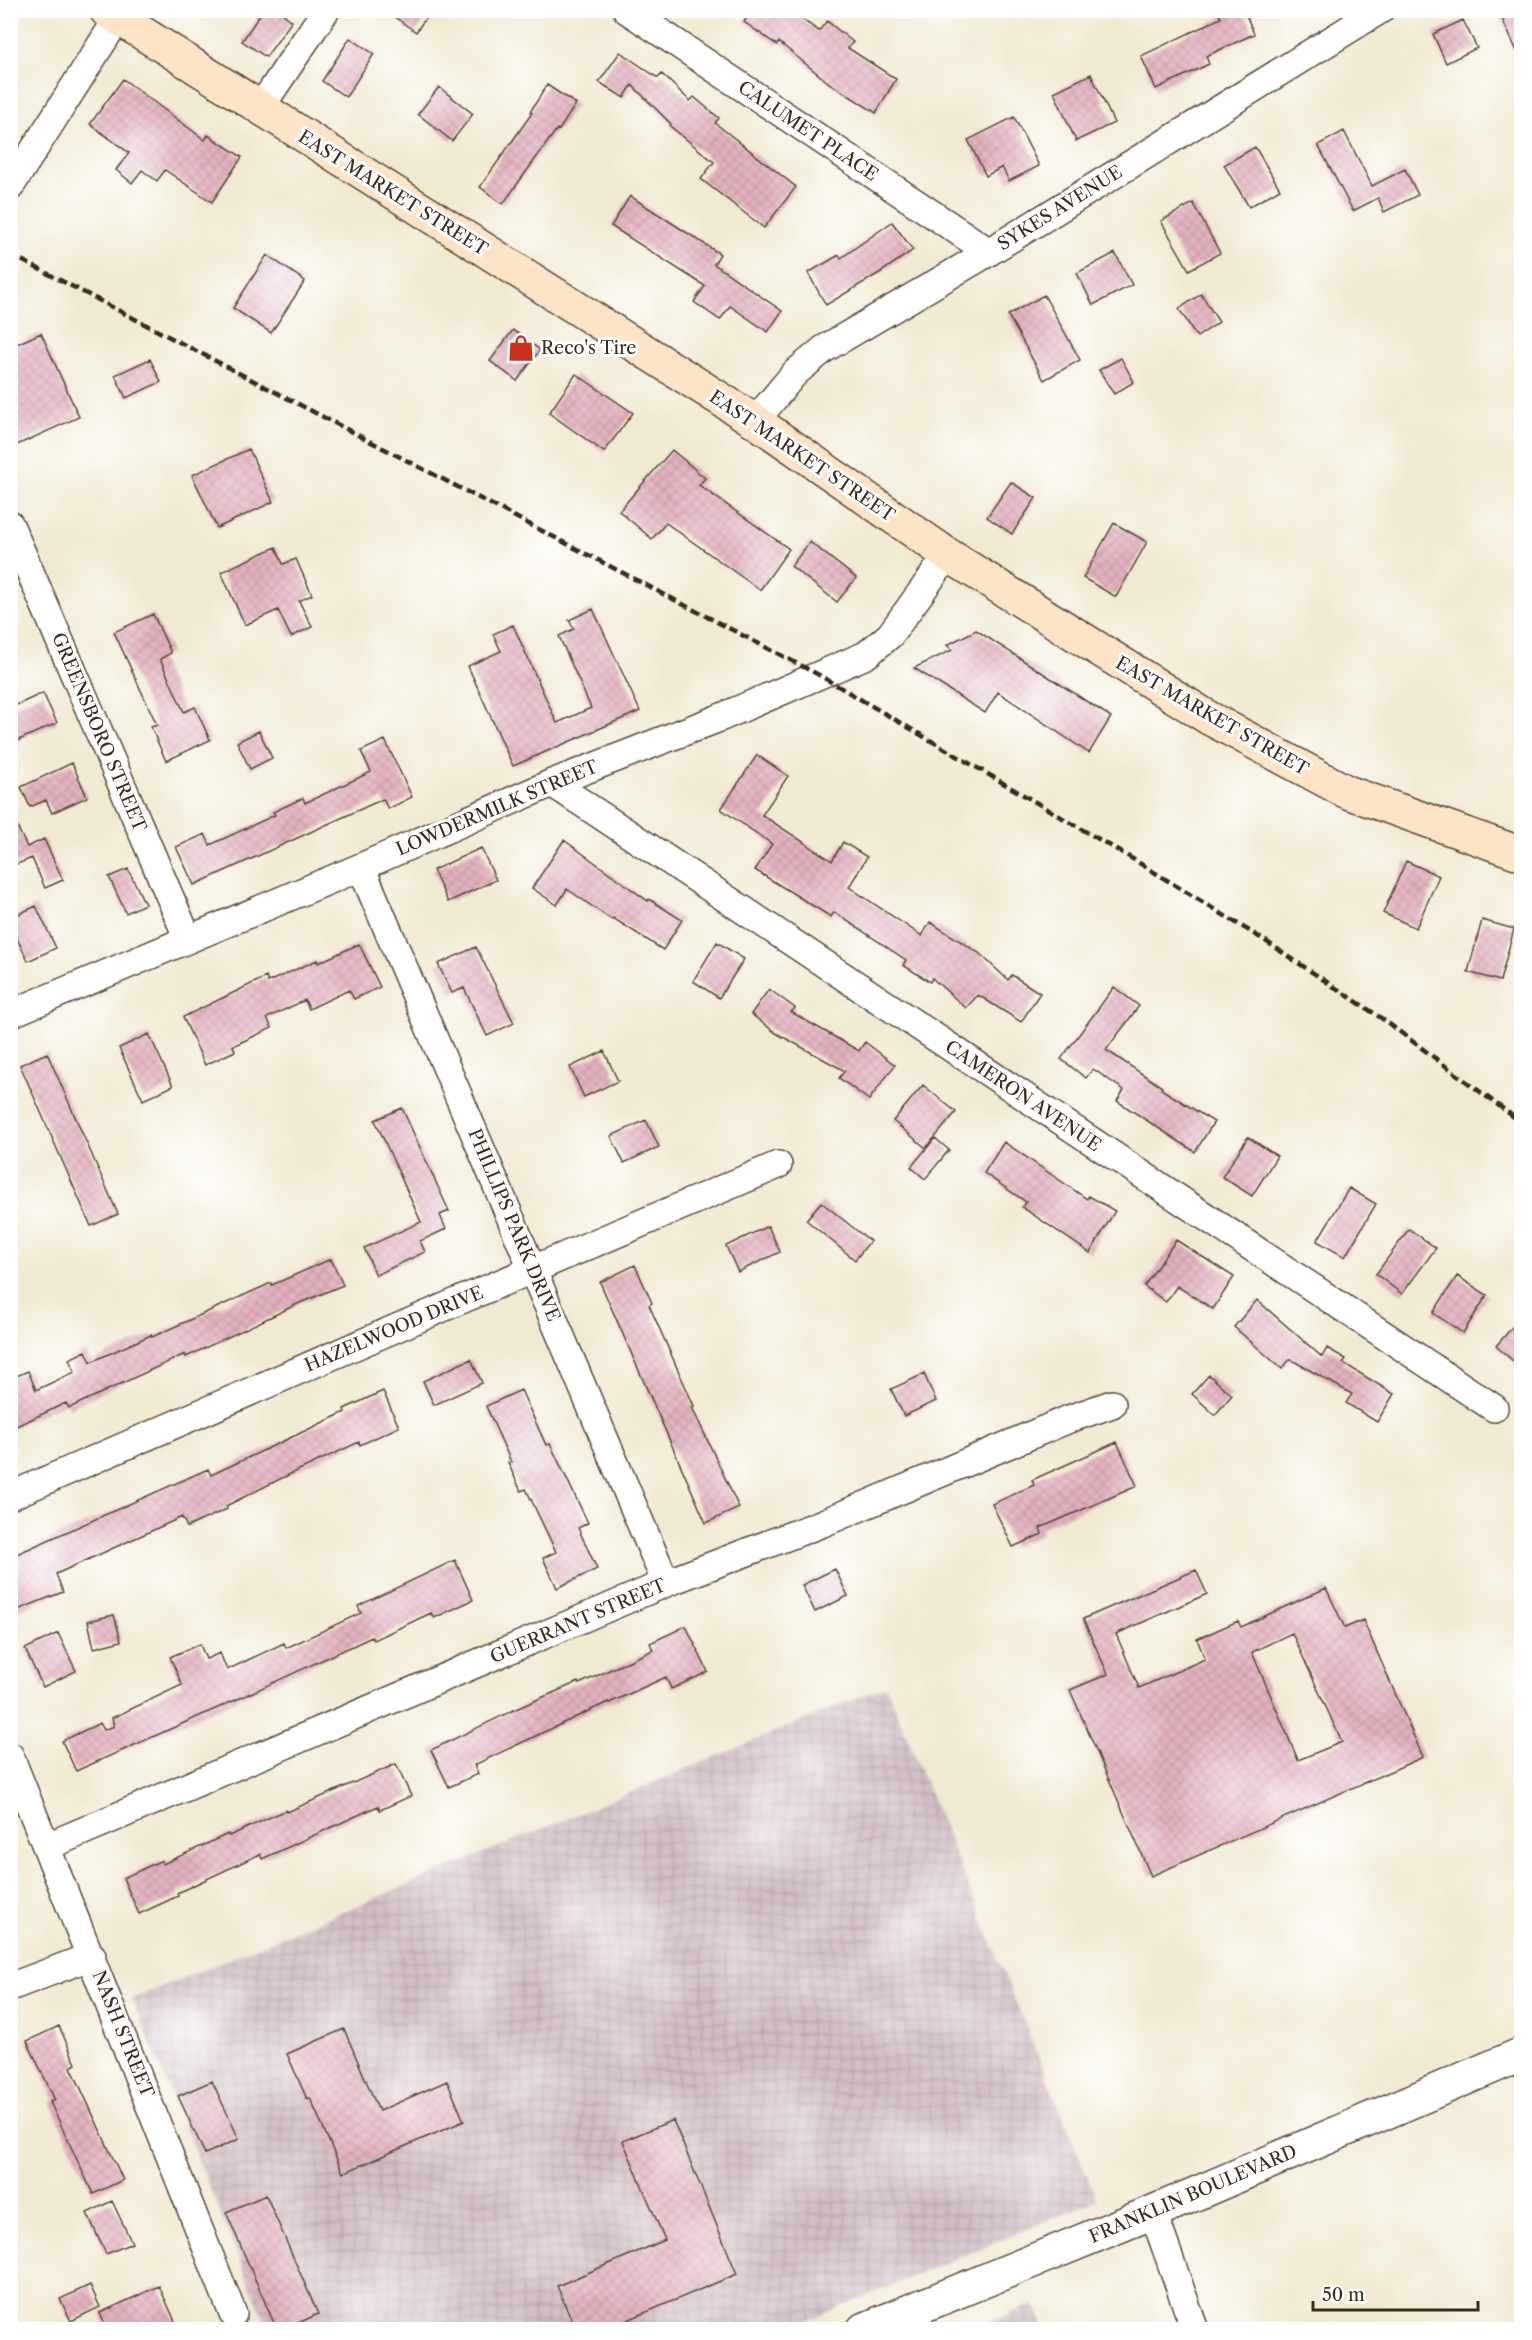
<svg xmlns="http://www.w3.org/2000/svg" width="1532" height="2340" font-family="'Libre Caslon Text',serif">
	<defs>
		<pattern id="industrial-grid" width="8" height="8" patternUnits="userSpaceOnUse" patternTransform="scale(1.5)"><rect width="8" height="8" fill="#d2bec4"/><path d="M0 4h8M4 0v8" fill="none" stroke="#b5a3a8"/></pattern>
		<pattern id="building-cross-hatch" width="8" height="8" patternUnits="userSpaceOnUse" patternTransform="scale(1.5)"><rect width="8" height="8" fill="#e4b2c0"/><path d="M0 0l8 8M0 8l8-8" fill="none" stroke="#c499a5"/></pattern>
	</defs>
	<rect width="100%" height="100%" fill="#fff"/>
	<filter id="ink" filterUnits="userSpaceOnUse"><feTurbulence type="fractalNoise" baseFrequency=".0167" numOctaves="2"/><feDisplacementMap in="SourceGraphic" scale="12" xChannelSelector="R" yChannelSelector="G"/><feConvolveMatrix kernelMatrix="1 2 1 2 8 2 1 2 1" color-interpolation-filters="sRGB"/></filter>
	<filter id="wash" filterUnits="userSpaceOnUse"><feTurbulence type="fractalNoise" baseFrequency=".008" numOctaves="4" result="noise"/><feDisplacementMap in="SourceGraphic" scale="24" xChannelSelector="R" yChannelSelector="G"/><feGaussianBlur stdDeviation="1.35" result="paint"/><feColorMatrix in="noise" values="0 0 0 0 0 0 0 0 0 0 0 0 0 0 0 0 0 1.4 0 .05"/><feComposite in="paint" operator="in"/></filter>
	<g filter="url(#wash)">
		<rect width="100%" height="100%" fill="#f1ead3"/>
		<path fill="url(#industrial-grid)" d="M886,1686L1097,2200L787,2329H268L132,1999Z
			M1034,2304L1045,2329H965L985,2324Z"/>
		<g id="blocks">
			<path fill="url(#building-cross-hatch)" fill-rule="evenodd" d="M263,10H278L292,21L266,57L242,41Z
				M385,10H431L416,32Z
				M751,10H788L819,31L827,21L853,42L848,48L896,79L876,113L829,83L779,42L777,45L744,22Z
				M1217,10H1244L1254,34L1206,56L1209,64L1156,89L1141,56L1221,18Z
				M1498,10H1521V60Z
				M1463,20L1477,48L1446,63L1433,34Z
				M350,38L374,54L346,97L322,81Z
				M620,52L658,78L662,74L690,101L694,97L719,118L715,123L796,187L764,228L701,179L714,162L670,126L671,124L632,85L624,98L599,82Z
				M1091,74L1114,123L1076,141L1054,92Z
				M123,79L205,140L208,135L242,157L212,202L165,170L157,181L142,170L132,183L116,170L129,153L90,124Z
				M547,85L576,104L559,130L557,129L503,204L480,187L532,113L530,112Z
				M439,87L473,114L452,141L418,114Z
				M1014,117L1039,166L1009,181L1002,167L986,176L968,140Z
				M1344,131L1372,186L1405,169L1418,195L1384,212L1378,198L1353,211L1318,145Z
				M1255,147L1280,189L1249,207L1224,165Z
				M630,196L720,254L714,264L782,311L768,332L730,306L720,320L694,302L705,286L611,226Z
				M1193,203L1220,253L1189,270L1161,221Z
				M892,222L913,250L881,272L826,305L808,273L839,255L841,258Z
				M1115,253L1132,285L1093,305L1077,273Z
				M267,255L305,281L271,333L233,308Z
				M1201,294L1219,322L1197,337L1179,309Z
				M1044,295L1080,360L1044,380L1008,315Z
				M513,330L540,350L517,381L490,361Z
				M41,333L79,417L17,445L10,429V347Z
				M1121,358L1134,382L1114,394L1099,370Z
				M150,359L161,382L126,398L115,375Z
				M576,374L633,413L604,452L549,413Z
				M249,449L273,502L217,528L192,475Z
				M672,450L705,478L699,485L789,549L760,590L666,523L652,539L619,511Z
				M1011,482L1036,498L1012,534L987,517Z
				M1114,523L1147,542L1116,597L1083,578Z
				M810,542L856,578L837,602L791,566Z
				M276,547L283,564L296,559L312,595L299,601L312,627L291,637L278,610L245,625L221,572Z
				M593,609L640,711L513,766L468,666L501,651L493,634L513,625L557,723L591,708L559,636L574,629L569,620Z
				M153,614L171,653L160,659L184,712L195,707L210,740L166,761L151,727L157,725L114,632Z
				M976,630L1111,717L1089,753L998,692L985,713L914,668L952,650L947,645Z
				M43,693L57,723L10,744V708Z
				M259,731L272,758L250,769L237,742Z
				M385,740L412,797L388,809L383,799L194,885L176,847L205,834L210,845L275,815L273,812L303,798L305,803L371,772L361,751Z
				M757,755L788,776L762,815L832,861L843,842L867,857L849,887L922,936L930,922L979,953L1008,980L1012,975L1040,993L1021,1022L978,995L966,1008L932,978L930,982L903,965L906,960L834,912L831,917L755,870L772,844L721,809Z
				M72,763L87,797L52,813L46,800L30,807L21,787Z
				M10,812L27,847L44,839L63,880L45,888L32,858L10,867Z
				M564,840L648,901L649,899L682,920L663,950L613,918L612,920L567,889L557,905L532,888Z
				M481,848L496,880L448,902L433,870Z
				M1406,861L1439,876L1416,928L1383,913Z
				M128,869L145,904L126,913L109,877Z
				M36,906L56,948L28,961L10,924V918Z
				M1482,920L1514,929L1500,981L1468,972Z
				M717,942L744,959L719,998L693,981Z
				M359,944L380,987L354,999L349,990L309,1009L305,1000L267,1018L272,1028L233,1046L235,1051L205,1065L183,1017L266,977L268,982L317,960L318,963Z
				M476,947L514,1023L487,1036L464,988L452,993L438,964Z
				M1114,987L1139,1006L1106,1050L1162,1087L1161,1089L1214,1122L1195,1152L1117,1101L1124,1090L1093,1069L1086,1078L1061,1059Z
				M769,989L795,1008L791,1012L859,1051L865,1042L895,1065L869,1100L839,1078L845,1071L776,1033L751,1014Z
				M149,1034L173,1086L143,1100L119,1048Z
				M604,1051L618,1081L584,1097L570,1067Z
				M47,1053L118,1214L91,1226L20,1065Z
				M923,1085L956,1112L926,1148L893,1121Z
				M402,1108L449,1211L440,1215L446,1229L420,1241L425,1252L376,1275L364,1248L421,1222L375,1120Z
				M646,1120L659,1147L624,1163L611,1136Z
				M1248,1137L1277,1156L1252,1196L1222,1177Z
				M935,1138L949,1150L925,1179L911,1167Z
				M1004,1142L1087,1199L1089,1196L1115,1211L1090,1253L1022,1207L1026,1202L984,1173Z
				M1349,1188L1376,1204L1345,1257L1317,1241Z
				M821,1202L870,1241L855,1260L806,1220Z
				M768,1226L780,1252L738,1272L726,1246Z
				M1409,1229L1436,1248L1402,1294L1376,1274Z
				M1176,1240L1234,1277L1213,1309L1177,1286L1166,1302L1144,1286Z
				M331,1259L343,1285L302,1302L186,1357L185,1354L69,1408L66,1403L10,1429V1379L28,1371L36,1390L75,1372L69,1359L86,1351L91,1362L151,1335L152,1337L271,1283L272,1285Z
				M635,1265L652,1303L649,1305L694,1406L692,1407L739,1508L706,1523L600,1282Z
				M1457,1276L1487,1295L1463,1333L1433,1313Z
				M1257,1300L1322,1357L1327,1348L1346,1359L1343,1363L1394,1394L1377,1422L1346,1403L1352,1394L1290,1359L1282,1369L1234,1327Z
				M1521,1317V1368L1496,1346Z
				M471,1359L482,1383L434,1405L423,1381Z
				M924,1374L936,1401L904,1416L891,1389Z
				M1209,1375L1232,1395L1215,1415L1192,1394Z
				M521,1390L546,1445L550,1444L588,1523L578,1528L597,1569L557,1588L543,1558L556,1552L526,1489L521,1491L508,1463L511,1462L486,1406Z
				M383,1391L399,1427L360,1445L359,1442L284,1477L226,1506L227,1509L187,1527L182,1517L56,1574L63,1592L10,1613V1557L208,1469L211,1475L345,1412L344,1409Z
				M1117,1442L1137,1486L1040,1528L1042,1534L1013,1547L992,1504L1034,1485L1032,1480Z
				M455,1560L473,1600L434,1618L431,1613L374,1640L372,1637L240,1698L76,1771L62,1741L100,1723L104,1730L114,1726L112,1718L182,1685L170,1657L200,1644L206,1659L220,1653L227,1670L284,1643L286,1648L361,1613L358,1606Z
				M835,1569L848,1596L815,1612L802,1585Z
				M1196,1570L1207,1594L1116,1634L1139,1688L1205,1659L1197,1639L1238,1621L1241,1627L1326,1588L1345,1628L1363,1620L1423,1757L1151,1876L1070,1690L1108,1674L1083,1619ZM1292,1633L1342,1742L1298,1760L1252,1652Z
				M114,1615L121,1641L94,1648L88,1621Z
				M686,1626L708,1672L671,1689L666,1677L609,1703L608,1702L474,1765L478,1774L449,1787L431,1750L518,1708L578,1682L579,1684L653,1650L650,1643Z
				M58,1633L76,1671L43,1687L25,1649Z
				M396,1764L411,1796L380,1810L378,1806L262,1859L260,1854L177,1893L178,1896L139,1914L123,1878L162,1860L163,1864L228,1834L229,1836L286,1810L287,1812Z
				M59,2026L76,2064L71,2067L123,2180L93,2194L50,2102L55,2100L27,2041Z
				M344,2029L379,2111L447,2081L464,2121L343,2173L310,2098L307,2099L287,2054Z
				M212,2081L239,2139L205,2154L178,2096Z
				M673,2120L737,2274L604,2330H576L557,2286L665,2240L623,2141Z
				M266,2195L318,2314L283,2330H277L226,2212Z
				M112,2201L132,2243L106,2254L87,2213Z
				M90,2285L100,2307L71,2321L60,2299Z
				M159,2286L179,2330H107L100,2313Z"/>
		</g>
	</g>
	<g filter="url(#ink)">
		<use href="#blocks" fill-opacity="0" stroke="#564739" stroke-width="1.5"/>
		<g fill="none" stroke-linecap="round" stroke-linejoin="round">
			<defs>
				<path id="minor" d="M627,10L989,252
					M260,108L326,10
					M10,187L118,18
					M755,421L795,373L824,349L989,252L1380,10
					M10,525L188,939
					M552,783L1494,1408
					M361,867L666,1583
					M10,1014L361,867L552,783L717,719L866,655L890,635L948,555
					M10,1496L454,1303L778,1165
					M10,1756L233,2314
					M48,1846L666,1583L823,1523L1069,1419L1112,1404
					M10,1987L92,1956
					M1153,2212L1195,2330"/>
				<path id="tertiary" d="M863,2330L1153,2212L1522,2054"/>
				<path id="secondary" d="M106,10L755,421L948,555L1209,718L1347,792L1522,854"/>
			</defs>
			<use href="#minor" stroke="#564739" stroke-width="30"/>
			<use href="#tertiary" stroke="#564739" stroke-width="36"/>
			<use href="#secondary" stroke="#564739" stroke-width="36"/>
			<use href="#minor" stroke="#fff" stroke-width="27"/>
			<use href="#tertiary" stroke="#fff" stroke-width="33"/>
			<use href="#secondary" stroke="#fee4c6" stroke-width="33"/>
			<path stroke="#3b2a1e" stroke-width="4.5" stroke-dasharray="9 4.5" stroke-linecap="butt" d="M10,254L819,675L1136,861L1264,940L1384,1020L1522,1123"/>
		</g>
	</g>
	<defs>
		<symbol id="shop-bare" viewBox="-9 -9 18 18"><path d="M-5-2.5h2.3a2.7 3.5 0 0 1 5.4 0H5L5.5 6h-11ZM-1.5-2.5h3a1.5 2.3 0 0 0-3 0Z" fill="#c8321e" stroke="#fff" stroke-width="2.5" paint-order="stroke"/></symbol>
	</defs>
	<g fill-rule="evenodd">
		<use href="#shop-bare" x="502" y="329" width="38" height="38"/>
	</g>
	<g text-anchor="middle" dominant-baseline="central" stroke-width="6" stroke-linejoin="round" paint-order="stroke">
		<g font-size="18" fill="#3b2a1e" stroke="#fff">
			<text transform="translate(808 131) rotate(34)">CALUMET PLACE</text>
			<text transform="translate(393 193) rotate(32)">EAST MARKET STREET</text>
			<text transform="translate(1060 208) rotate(-32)">SYKES AVENUE</text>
			<text transform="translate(802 456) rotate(34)">EAST MARKET STREET</text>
			<text transform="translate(1212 716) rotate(30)">EAST MARKET STREET</text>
			<text transform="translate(99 732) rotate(67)">GREENSBORO STREET</text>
			<text transform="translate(497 808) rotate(-23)">LOWDERMILK STREET</text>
			<text transform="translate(1023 1096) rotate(34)">CAMERON AVENUE</text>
			<text transform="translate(514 1225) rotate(67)">PHILLIPS PARK DRIVE</text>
			<text transform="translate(394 1329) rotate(-23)">HAZELWOOD DRIVE</text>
			<text transform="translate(578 1621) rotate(-23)">GUERRANT STREET</text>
			<text transform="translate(123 2034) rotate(68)">NASH STREET</text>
			<text transform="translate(1193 2194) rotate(-23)">FRANKLIN BOULEVARD</text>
		</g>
		<g font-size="18" fill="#3b2a1e" stroke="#fff" text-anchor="start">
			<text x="541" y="348">Reco's Tire</text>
		</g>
	</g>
	<rect width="1532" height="2340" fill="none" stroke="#fff" stroke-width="36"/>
	<path d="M1313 2301v9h165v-9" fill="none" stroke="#3b2a1e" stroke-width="3"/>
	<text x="1322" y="2301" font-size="18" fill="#3b2a1e" stroke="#ffffff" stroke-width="4.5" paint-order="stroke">50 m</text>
</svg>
